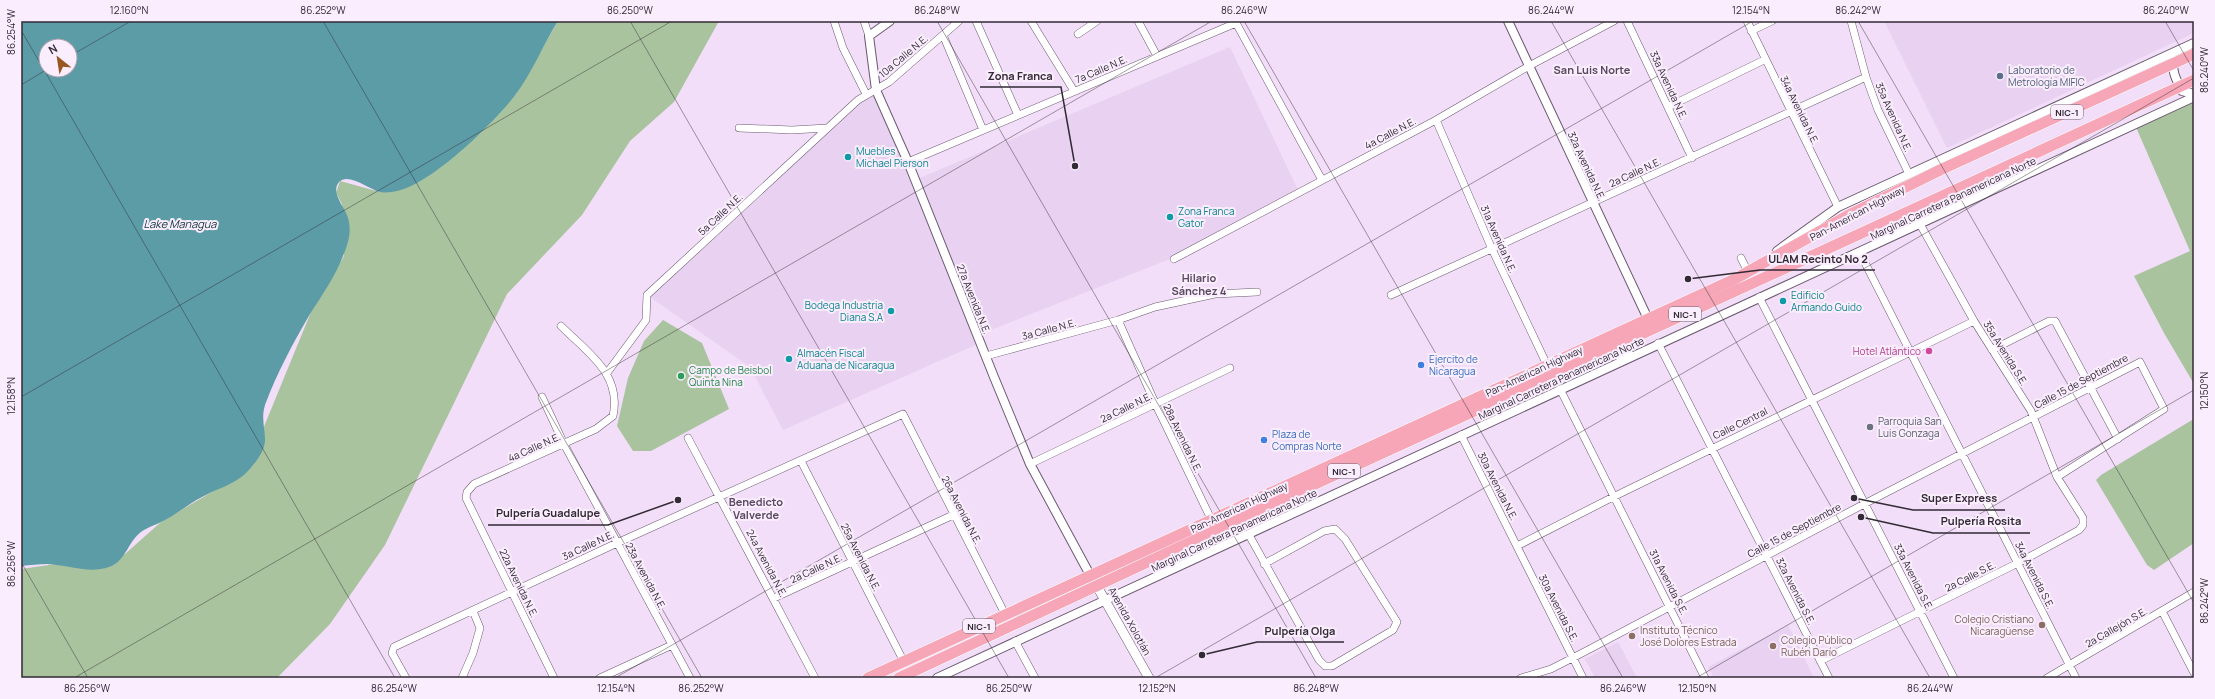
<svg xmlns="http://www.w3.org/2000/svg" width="2215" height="699" font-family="Manrope,sans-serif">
	<rect width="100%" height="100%" fill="#f2def8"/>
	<path fill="#e9d1f1" d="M1884,21H2194V33L1947,148Z
		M1230,47L1299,192L1190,251L978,335L980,343L783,430L750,367L650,297L866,94L876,90L915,180Z
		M1788,625L1814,678H1714L1708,667Z
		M1618,642L1637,678H1595L1585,659Z"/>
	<path fill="#aac39f" d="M558,21H719L674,102L630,141L582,215L507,294L385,545L330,624L277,678H21V569L125,554L161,522L217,489L253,464L263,429L311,312L344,256L342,204L336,193L340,181L380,192L516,94Z
		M2194,97V384L2164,333L2134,276L2190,251L2135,125Z
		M663,320L702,343L729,409L651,451H633L617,426L628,378L644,341Z
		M2192,420L2194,423V543L2154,570L2147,565L2096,480L2101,475Z"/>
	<path fill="#5b9ca7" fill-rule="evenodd" d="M21,21H558C543,45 533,71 516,94C495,122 432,184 397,191C393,192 384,193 380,192C369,189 348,172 339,182C330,193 345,207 348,218C352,232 348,244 343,256C335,277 322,295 310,314C293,343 277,373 265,405C261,418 265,428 265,440C265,452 253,466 245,474C233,485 216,489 202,497C192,502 182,510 172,516C163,522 153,525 144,530C128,539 127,561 109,567C89,574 68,565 47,564C39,564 30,565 21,566ZM46,46H70V70H46Z"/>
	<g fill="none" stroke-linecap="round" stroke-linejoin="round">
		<defs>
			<path id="minor" d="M834,21L843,48L866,94
				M864,21L869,36
				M976,21L1018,115
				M1031,21L1074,91
				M1138,21L1157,56
				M1235,21L1322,180
				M1627,21L1692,158
				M1747,21L1838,207
				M1851,21L1866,77L1878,110L1909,174
				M1751,31L1772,21
				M1078,34L1097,21
				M943,35L983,130
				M1668,107L1764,60
				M1436,120L1492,249L1547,365
				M739,128L792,130L827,128
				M908,162L1236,23
				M1860,253L2076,678
				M1741,258L1748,272
				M1174,259L1436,120L1529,66L1614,21
				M1391,295L1866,77
				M1759,297L1954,678
				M1118,320L1155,403L1211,519
				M1658,343L1829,678
				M1992,350L2049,321H2055L2118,439
				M986,356L1118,320L1155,307L1215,294L1257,292
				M607,373L646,320L647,295L858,100L889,82L959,21
				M1560,389L1705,678
				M542,397L564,444L690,678
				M1461,435L1583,678
				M688,438L815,678
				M801,461L904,662
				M1030,464L1230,368
				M1249,535L1319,660L1325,666H1332L1393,630L1397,622L1345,539L1335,529L1324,531L1264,564
				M1517,546L1613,497L1974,321
				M774,598L953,515
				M2162,611L2194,673
				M1015,641L1035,678
				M1820,661L2018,563L2079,530L2083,525V518L2057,477L2031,411L1974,321L1920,224
				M406,678L392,653L394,647L617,543L903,414L1005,614
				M462,678L473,653L480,628L473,611
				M554,678L466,498L467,492L474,484L596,429L613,416C622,374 588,353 561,326
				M600,678L672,645
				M1521,678L1551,669L1586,651L1866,503L2140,362L2164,409L2057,477
				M2047,678L2194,592"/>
			<path id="tertiary" d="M890,21L869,36L876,90L908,162L994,377L1030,464L1090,575
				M1508,21L1648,319
				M2174,60C2171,71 2177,81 2182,91L2194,94
				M1777,251L1838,207L2194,43
				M1597,357L1629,354
				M937,678C1355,484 1775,291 2194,97"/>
			<path id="secondary" d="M1094,581L1149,678"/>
			<path id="trunk" d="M868,678L1735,279L1847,216L1940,170
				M899,678L1315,484L1951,192"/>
		</defs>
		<use href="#minor" stroke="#6b5a70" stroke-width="8"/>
		<use href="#tertiary" stroke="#6b5a70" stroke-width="10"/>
		<use href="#secondary" stroke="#6b5a70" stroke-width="10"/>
		<use href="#trunk" stroke="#fff" stroke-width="12"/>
		<use href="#minor" stroke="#fff" stroke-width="7"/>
		<use href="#tertiary" stroke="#fff" stroke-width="8"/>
		<use href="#secondary" stroke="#fff" stroke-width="9"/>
		<use href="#trunk" stroke="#f6a6b7" stroke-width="11"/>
		<defs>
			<path id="trunk-bridge" d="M1940,170L2194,54
				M1951,192L2194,80"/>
		</defs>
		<use href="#trunk-bridge" stroke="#fff" stroke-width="12" stroke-linecap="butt"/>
		<use href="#trunk-bridge" stroke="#f6a6b7" stroke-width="11"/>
	</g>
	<path fill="none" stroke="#322a34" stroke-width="1" stroke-opacity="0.45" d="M323,21L702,678M630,21L1009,678M937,21L1316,678M1244,21L1623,678M1551,21L1930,678M1858,21L2194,603M2165,21L2194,71M21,30L395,678M70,56L131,21M21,85L46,70M21,397L672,21M21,562L88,678M74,678L1212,21M615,678L1753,21M1155,678L2194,78M1696,678L2194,390"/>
	<circle fill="#5c6f8a" stroke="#faeefe" stroke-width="1.5" cx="2000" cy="76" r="4"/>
	<g fill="#0f9aa8" stroke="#faeefe" stroke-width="1.5">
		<circle cx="848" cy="157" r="4"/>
		<circle cx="1170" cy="217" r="4"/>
		<circle cx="1783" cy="301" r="4"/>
		<circle cx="891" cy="311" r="4"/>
		<circle cx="789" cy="359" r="4"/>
	</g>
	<circle fill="#d1479c" stroke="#faeefe" stroke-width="1.5" cx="1929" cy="351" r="4"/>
	<g fill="#3f7fe0" stroke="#faeefe" stroke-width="1.5">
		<circle cx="1421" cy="365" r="4"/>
		<circle cx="1264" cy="440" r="4"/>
	</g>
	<circle fill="#2e9e5b" stroke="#faeefe" stroke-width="1.5" cx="681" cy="376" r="4"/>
	<circle fill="#6b7280" stroke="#faeefe" stroke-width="1.5" cx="1870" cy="427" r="4"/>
	<g fill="#8d6e63" stroke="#faeefe" stroke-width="1.5">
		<circle cx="2042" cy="625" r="4"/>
		<circle cx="1632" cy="636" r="4"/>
		<circle cx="1773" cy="646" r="4"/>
	</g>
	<g text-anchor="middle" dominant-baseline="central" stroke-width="4" stroke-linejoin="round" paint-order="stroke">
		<g fill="#faeefe" stroke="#6e6571" stroke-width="1">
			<rect x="2051" y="105" width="32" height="14" rx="3"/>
			<rect x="1669" y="307" width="32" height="14" rx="3"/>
			<rect x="1328" y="464" width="32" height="14" rx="3"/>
			<rect x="963" y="619" width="32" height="14" rx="3"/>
		</g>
		<g font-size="9" font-weight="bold" fill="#322a34">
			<text x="2067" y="112">NIC-1</text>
			<text x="1685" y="314">NIC-1</text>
			<text x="1344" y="471">NIC-1</text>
			<text x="979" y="626">NIC-1</text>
		</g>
		<g font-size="10" fill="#322a34" stroke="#faeefe">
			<text transform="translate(903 56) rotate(-40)">10a Calle N.E.</text>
			<text transform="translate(1101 69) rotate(-23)">7a Calle N.E.</text>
			<text transform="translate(1669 85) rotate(65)">33a Avenida N.E.</text>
			<text transform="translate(1800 110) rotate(64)">34a Avenida N.E.</text>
			<text transform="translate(1894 117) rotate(66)">35a Avenida N.E.</text>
			<text transform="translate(1390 133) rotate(-28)">4a Calle N.E.</text>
			<text transform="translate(1587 166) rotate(65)">32a Avenida N.E.</text>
			<text transform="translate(1635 172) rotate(-25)">2a Calle N.E.</text>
			<text transform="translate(1953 198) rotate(-25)">Marginal Carretera Panamericana Norte</text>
			<text transform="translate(1857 213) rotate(-28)">Pan-American Highway</text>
			<text transform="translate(720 214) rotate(-43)">5a Calle N.E.</text>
			<text transform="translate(1499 239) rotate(66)">31a Avenida N.E.</text>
			<text transform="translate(974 299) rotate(68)">27a Avenida N.E.</text>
			<text transform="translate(1049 329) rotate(-15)">3a Calle N.E.</text>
			<text transform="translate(2006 353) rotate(58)">35a Avenida S.E.</text>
			<text transform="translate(1534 371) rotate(-25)">Pan-American Highway</text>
			<text transform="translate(1561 378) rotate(-25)">Marginal Carretera Panamericana Norte</text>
			<text transform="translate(2081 381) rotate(-28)">Calle 15 de Septiembre</text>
			<text transform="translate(1126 407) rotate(-26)">2a Calle N.E.</text>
			<text transform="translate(1740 423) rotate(-26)">Calle Central</text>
			<text transform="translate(1183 438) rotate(64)">28a Avenida N.E.</text>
			<text transform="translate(534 447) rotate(-24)">4a Calle N.E.</text>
			<text transform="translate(1498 486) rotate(63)">30a Avenida N.E.</text>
			<text transform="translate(1239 507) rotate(-25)">Pan-American Highway</text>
			<text transform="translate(962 510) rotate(63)">26a Avenida N.E.</text>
			<text transform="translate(1234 530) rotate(-25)">Marginal Carretera Panamericana Norte</text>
			<text transform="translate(1794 530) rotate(-28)">Calle 15 de Septiembre</text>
			<text transform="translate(588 545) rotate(-25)">3a Calle N.E.</text>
			<text transform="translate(861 557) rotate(63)">25a Avenida N.E.</text>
			<text transform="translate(767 563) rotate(62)">24a Avenida N.E.</text>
			<text transform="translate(816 568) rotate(-25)">2a Calle N.E.</text>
			<text transform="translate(2035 575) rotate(63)">34a Avenida S.E.</text>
			<text transform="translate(646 576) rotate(62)">23a Avenida N.E.</text>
			<text transform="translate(1970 576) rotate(-27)">2a Calle S.E.</text>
			<text transform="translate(1914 577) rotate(63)">33a Avenida S.E.</text>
			<text transform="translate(1669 582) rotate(63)">31a Avenida S.E.</text>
			<text transform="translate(519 583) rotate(64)">22a Avenida N.E.</text>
			<text transform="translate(1796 591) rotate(63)">32a Avenida S.E.</text>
			<text transform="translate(1559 608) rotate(63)">30a Avenida S.E.</text>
			<text transform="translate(1130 621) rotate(61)">Avenida Xolotlán</text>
			<text transform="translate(2116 627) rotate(-30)">2a Callejón S.E.</text>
		</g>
		<g font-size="10" fill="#4e5e75" stroke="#faeefe" text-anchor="start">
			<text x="2008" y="70">Laboratorio de<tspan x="2008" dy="12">Metrología MIFIC</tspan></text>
		</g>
		<g font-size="10" fill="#0d838f" stroke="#faeefe" text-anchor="start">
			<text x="856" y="151">Muebles<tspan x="856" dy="12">Michael Pierson</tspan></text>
			<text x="1178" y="211">Zona Franca<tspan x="1178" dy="12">Gator</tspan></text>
			<text x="1791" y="295">Edificio<tspan x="1791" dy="12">Armando Guido</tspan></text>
			<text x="883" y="305" text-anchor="end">Bodega Industria<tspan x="883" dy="12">Diana S.A</tspan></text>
			<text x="797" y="353">Almacén Fiscal<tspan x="797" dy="12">Aduana de Nicaragua</tspan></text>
		</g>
		<g font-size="10" fill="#b23c85" stroke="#faeefe" text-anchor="end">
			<text x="1921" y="351">Hotel Atlántico</text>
		</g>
		<g font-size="10" fill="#366cbe" stroke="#faeefe" text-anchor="start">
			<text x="1429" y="359">Ejercito de<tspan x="1429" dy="12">Nicaragua</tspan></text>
			<text x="1272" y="434">Plaza de<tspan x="1272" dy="12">Compras Norte</tspan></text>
		</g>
		<g font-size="10" fill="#27864d" stroke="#faeefe" text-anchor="start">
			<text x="689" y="370">Campo de Beisbol<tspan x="689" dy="12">Quinta Nina</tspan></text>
		</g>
		<g font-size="10" fill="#5b616d" stroke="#faeefe" text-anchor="start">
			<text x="1878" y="421">Parroquia San<tspan x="1878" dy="12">Luis Gonzaga</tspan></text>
		</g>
		<g font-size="10" fill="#785e54" stroke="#faeefe" text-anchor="start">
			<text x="2034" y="619" text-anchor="end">Colegio Cristiano<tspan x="2034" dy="12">Nicaragüense</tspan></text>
			<text x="1640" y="630">Instituto Técnico<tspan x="1640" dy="12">José Dolores Estrada</tspan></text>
			<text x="1781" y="640">Colegio Público<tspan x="1781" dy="12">Rubén Darío</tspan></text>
		</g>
		<g font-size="11" font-weight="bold" fill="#5a495f" stroke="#faeefe">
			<text x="1592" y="69">San Luis Norte</text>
			<text x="1199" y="277">Hilario<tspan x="1199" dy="13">Sánchez 4</tspan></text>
			<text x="756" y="501">Benedicto<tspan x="756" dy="13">Valverde</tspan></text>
		</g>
		<g font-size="11" font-style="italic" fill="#14353a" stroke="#faeefe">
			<text x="180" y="223">Lake Managua</text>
		</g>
	</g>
	<path fill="none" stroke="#322a34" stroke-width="1.5" d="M1075 166L1061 87H980M1688 279L1760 270H1875M1854 498L1913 510H2005M678 500L608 525H488M1861 517L1933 533H2030M1202 655L1257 642H1344"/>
	<g fill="#322a34" stroke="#faeefe" stroke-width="1.5">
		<circle cx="1075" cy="166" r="4"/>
		<circle cx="1688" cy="279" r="4"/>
		<circle cx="1854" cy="498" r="4"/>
		<circle cx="678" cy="500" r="4"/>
		<circle cx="1861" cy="517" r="4"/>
		<circle cx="1202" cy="655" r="4"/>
	</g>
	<g font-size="11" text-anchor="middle" font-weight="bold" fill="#322a34" stroke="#faeefe" stroke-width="4" stroke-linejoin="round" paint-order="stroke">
		<text x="1020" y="80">Zona Franca</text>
		<text x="1818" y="263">ULAM Recinto No 2</text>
		<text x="1959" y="502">Super Express</text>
		<text x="548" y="517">Pulpería Guadalupe</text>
		<text x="1981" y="525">Pulpería Rosita</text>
		<text x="1300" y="635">Pulpería Olga</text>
	</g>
	<rect width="2215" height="699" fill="none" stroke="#faeefe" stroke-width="44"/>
	<g transform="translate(58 58) rotate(330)"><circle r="19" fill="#faeefe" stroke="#aaa0ad"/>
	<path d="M0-3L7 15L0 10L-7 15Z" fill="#985723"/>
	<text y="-6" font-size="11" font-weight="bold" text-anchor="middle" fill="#322a34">N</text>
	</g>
	<rect x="22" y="22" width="2171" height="655" fill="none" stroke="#322a34" stroke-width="1.5"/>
	<g font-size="10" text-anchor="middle" fill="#322a34">
		<text x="129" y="14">12.160°N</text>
		<text x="323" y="14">86.252°W</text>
		<text x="630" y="14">86.250°W</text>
		<text x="937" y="14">86.248°W</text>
		<text x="1244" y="14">86.246°W</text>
		<text x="1551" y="14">86.244°W</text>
		<text x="1751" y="14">12.154°N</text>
		<text x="1858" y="14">86.242°W</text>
		<text x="2166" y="14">86.240°W</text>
		<text transform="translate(11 32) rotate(-90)" y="4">86.254°W</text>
		<text transform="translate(2204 70) rotate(-90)" y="4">86.240°W</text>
		<text transform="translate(2204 391) rotate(-90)" y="4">12.150°N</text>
		<text transform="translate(11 396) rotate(-90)" y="4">12.158°N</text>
		<text transform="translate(11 564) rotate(-90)" y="4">86.256°W</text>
		<text transform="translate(2204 601) rotate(-90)" y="4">86.242°W</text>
		<text x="87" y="692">86.256°W</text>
		<text x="394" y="692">86.254°W</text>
		<text x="616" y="692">12.154°N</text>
		<text x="701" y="692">86.252°W</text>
		<text x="1009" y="692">86.250°W</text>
		<text x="1157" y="692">12.152°N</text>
		<text x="1316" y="692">86.248°W</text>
		<text x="1623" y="692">86.246°W</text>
		<text x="1697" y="692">12.150°N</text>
		<text x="1930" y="692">86.244°W</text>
	</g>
</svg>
